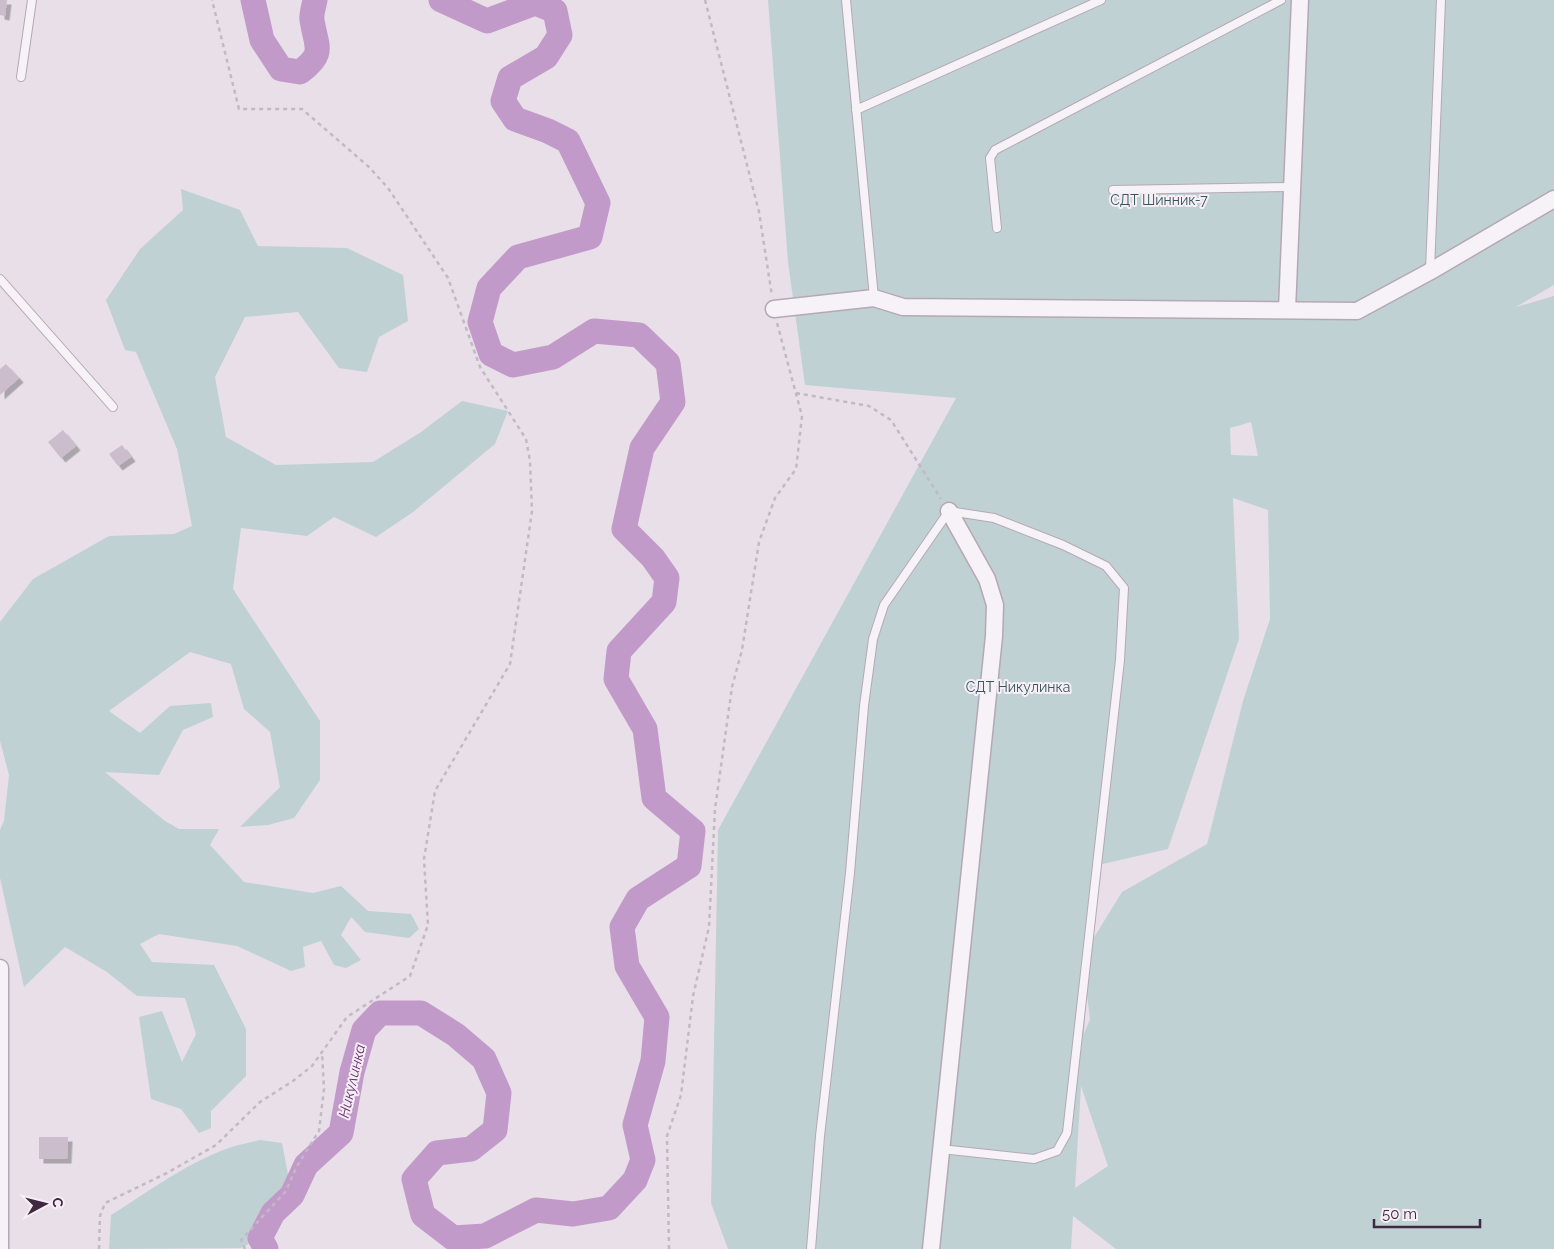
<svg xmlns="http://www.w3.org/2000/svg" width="1554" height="1249" font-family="Raleway,sans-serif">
	<defs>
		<filter id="shadow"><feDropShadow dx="4.5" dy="4.5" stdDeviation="0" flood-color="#0004"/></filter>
	</defs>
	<rect width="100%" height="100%" fill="#e8dfe9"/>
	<path fill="#c0d1d3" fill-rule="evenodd" d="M768,0H1554V285L1516,307L1554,296V1249H1116L1073,1216L1071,1249H728L711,1203L718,830L956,398L805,385L788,262ZM1251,422L1258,456L1231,455L1230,428ZM1233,498L1268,510L1270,619L1243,701L1207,844L1122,892L1090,944L1094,866L1168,849L1239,639ZM1087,995L1090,1019L1084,1034L1086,995ZM1081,1086L1108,1166L1075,1188Z
		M181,189L240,210L258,246L347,248L403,275L408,321L379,337L367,372L339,368L298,312L245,317L215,377L226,437L276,465L373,462L421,432L462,401L508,411L495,444L413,512L376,537L334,517L307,536L241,528L233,589L320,721V780L294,818L268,825L240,827L280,787L270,732L244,709L231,664L190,652L109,711L140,733L170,706L211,703L213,717L183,730L159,775L105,772L165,821L179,829H219L210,845L244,882L313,893L341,886L368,911L411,914L419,929L409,938L365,932L351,917L341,935L361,960L346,968L334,965L321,941L303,947L305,967L291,971L237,946L159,934L140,944L152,962L214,965L246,1029V1076L211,1111V1128L199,1133L181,1109L151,1099L139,1017L162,1011L182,1062L196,1034L185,998L137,996L107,972L65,947L24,987L0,878V830L4,821L9,775L0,741V622L33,579L109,536L174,534L192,526L177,449L136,352L125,350L106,300L140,249L183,210Z
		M260,1140L282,1143L292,1195L273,1213L260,1238L241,1248L109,1249L111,1215C148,1192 185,1164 226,1149C237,1145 249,1143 260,1140Z"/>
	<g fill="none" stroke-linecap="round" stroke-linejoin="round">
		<path stroke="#c29ac9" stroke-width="25" d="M253,0L262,40L281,69L300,72C326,53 316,47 312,20C311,14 314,6 315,0
			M266,1249L260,1238L273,1213L292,1195L306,1165L341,1133L352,1072L364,1030L380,1013H421L456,1035L484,1059L499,1093L495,1130L471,1149L437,1153L414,1179L423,1215L453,1238L485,1236L536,1210L573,1214L609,1208L635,1180L643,1160L635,1125L653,1061L657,1017L627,966L622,927L638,899L689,866L693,831L654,798L645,729L616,679L619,651L664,602L667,578L653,558L624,529L642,448L673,402L668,363L639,335L594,331L553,357L513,365L491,354L480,322L489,288L518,257L590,237L598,203L568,141L548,131L515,119L503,101L510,78L546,57L560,35L555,11L535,3L487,21L441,0"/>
	</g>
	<path fill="#cbbdcc" filter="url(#shadow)" d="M0,0H7L5,16L0,15Z
		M6,364L19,378L0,395V369Z
		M63,430L76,446L61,458L48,442Z
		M122,445L131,457L118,466L109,454Z
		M39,1137H68L67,1159H39Z"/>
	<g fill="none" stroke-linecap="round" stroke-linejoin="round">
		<defs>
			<path id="lane" d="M846,0L874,298
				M21,77L32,0
				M856,110L1101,0
				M1113,190L1292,187
				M997,228L990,158L995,150L1281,0
				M1430,270L1441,0
				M0,279L113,407
				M811,1249L820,1136L850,873L864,706L873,639L884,605L949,511L994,518L1063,545L1106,566L1124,588L1120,660L1067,1133L1057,1151L1034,1159L941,1149"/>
			<path id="street" d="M774,309L874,298L903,307L1357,311L1429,272L1554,199
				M1287,310L1300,0
				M0,968V1249
				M931,1249L994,636L995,605L987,579L949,511"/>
		</defs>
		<use href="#lane" stroke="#b5a8b6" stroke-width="10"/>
		<use href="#street" stroke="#b5a8b6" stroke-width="19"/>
		<path stroke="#c3b9c4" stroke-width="2.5" stroke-dasharray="4 4" stroke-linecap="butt" d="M705,0L759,212L772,296
			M796,393L869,406L891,420L941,499
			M99,1249L100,1216L105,1203L167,1173L216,1145L260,1102L293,1081L312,1066L347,1017L410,976L428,925L424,859L435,791L510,664L532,511L530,461L526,439L480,367L448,278L388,188L369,167L302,109H239L212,0
			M245,1249L241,1240L286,1191L297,1166L319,1131L324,1089L322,1052
			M669,1249L667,1136L681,1095L693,996L709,927L715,809L732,687L742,650L759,542L775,498L796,469L802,416L777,323"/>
		<use href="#lane" stroke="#f7f2f7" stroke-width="8"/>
		<use href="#street" stroke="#f7f2f7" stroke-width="16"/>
	</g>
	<g text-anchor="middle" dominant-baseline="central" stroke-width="4" stroke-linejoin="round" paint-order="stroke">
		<g font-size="14" fill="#35565c" stroke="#f6eff6">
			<text x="1159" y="200">СДТ Шинник-7</text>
			<text x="1018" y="687">СДТ Никулинка</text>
		</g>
		<g font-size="15" font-style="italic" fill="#6d3274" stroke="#f6eff6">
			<text transform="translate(352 1081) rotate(-77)">Никулинка</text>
		</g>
	</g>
	<g transform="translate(45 1204) rotate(83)" stroke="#f6eff6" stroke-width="4" paint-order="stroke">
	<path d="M0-4L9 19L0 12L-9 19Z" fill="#3f2840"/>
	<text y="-8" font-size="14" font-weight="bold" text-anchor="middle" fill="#3f2840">С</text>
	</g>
	<path d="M1374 1219v8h106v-8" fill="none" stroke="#3f2840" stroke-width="2.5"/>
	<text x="1382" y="1219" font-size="15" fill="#3f2840" stroke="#f6eff6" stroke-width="4" paint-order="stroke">50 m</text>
</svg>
